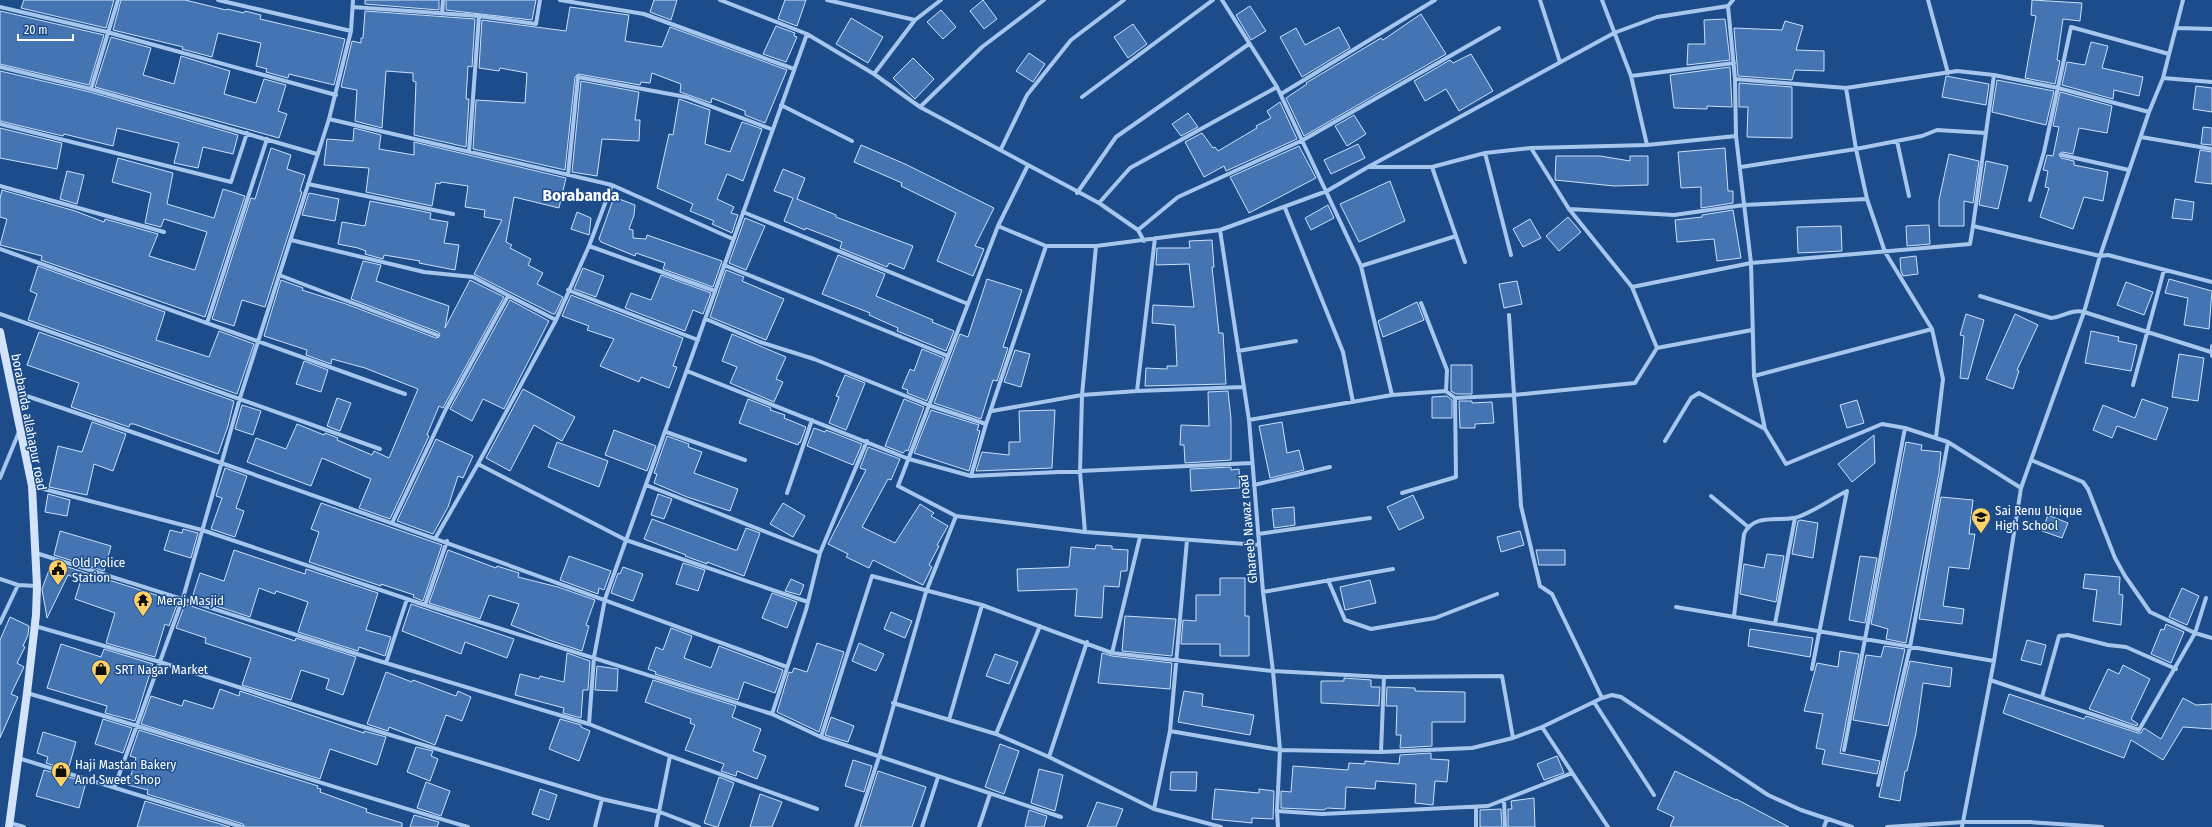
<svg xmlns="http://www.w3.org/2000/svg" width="2212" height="827" font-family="'Fira Sans Condensed',sans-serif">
	<rect width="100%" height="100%" fill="#1c4c8a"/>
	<path fill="#4475b2" stroke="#cce0f9" d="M24,0H114L106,28L21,8Z
		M121,0H185L226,10L227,9L244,13L245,11L261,15L260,19L345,39L334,85L289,74L288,78L266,72L267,69L256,66L261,43L218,33L212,57L182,49L183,47L113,30Z
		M365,0H439V10L365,4Z
		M446,0H536L532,20L446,10Z
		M654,0H677L671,20L650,12Z
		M785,0H806L797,26L778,19Z
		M983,0L997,19L984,29L970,11Z
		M2032,0L2082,3L2080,21L2063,19L2057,60L2060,61L2055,84L2025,78L2036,16L2031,15Z
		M1250,6L1266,31L1251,40L1236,15Z
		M570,7L629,15L625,41L662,47L670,27L787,70L765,123L745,115V111L712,98L711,103L680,92L681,84L652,73L650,83L641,82L640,85L578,74L575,77L565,170L473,149L476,100L525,103L527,73L500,68L499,71L479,68L482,20L566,31Z
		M941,10L956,27L943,39L927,22Z
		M0,11L104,35L89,85L0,64Z
		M365,11L475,19L472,67L468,66L466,99H469L466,147L414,135L416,82L413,81V73L386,71L382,128L355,121L357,90L341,87L352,41L361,43V38H363Z
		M1421,14L1446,54L1304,136L1286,98L1307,84L1306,83L1381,38L1383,40Z
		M851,18L883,37L868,63L836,44Z
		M1725,19L1730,60L1687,65L1688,44H1705L1704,20Z
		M1785,21L1803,26L1796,50L1824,51V71L1795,70L1792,80L1738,76L1734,28L1782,30Z
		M1133,24L1147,44L1128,58L1114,37Z
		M776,26L795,33L794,36L797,37L786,62L763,54Z
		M1339,27L1350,48L1302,77L1280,37L1296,28L1305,45Z
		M111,37L151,48L143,75L174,84L181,56L230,71L224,94L256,103L264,79L286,85L278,111L287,114L279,138L95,87Z
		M2091,42L2108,46L2102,68L2143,77L2139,96L2114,90L2113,99L2062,85L2067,62L2085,65Z
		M1029,53L1045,64L1033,82L1016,71Z
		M1471,54L1493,91L1459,111L1446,89L1425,101L1414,81L1450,60L1453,63Z
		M913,58L934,79L915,99L893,78Z
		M1730,67L1732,107L1707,106V109L1674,108L1670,75Z
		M0,71L90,92L238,135L233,154L203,147L198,168L174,163L179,143L117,128L113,146L64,134L63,136L0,121Z
		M1946,76L1989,84L1986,105L1942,97Z
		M1997,80L2054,91L2046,125L1992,112Z
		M581,81L639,92L635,120H640L639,141L602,139L597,176L572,172Z
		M1739,83L1792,87V138L1747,137L1748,107H1739Z
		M2196,86L2212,88V112L2193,109Z
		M2060,92L2112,106L2107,133L2079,128L2073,154L2062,152L2059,154L2061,158L2074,161V165L2108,172L2103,201L2084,197L2073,229L2040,217L2049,188L2045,187L2048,171L2043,170L2047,155L2053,156L2059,127L2053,126Z
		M679,99L710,110L705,144L730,152L742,122L762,129L743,181L727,174L717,199L734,207L731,213L738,215L732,233L712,224L714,221L690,211L693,204L657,188L669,134L673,135Z
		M1280,102L1297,139L1226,171L1224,166L1204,177L1185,142L1202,133L1213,148L1215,147L1218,151L1257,128L1256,126L1271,118L1267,111Z
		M1188,113L1198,127L1181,136L1172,124Z
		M1354,115L1366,134L1347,146L1335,126Z
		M2203,127L2212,128V145L2201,144Z
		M0,128L62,143L57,169L0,158Z
		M354,128L381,135L379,149L414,155V142L566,178L559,208L514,197L506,242L512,245L510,248L531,259L528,265L543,273L537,284L563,297L555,314H553L474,274L502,220L484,217L485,210L465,207L468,186L441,182L440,184L436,183L432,206L366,192L369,168L324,165L327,139L353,141Z
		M1358,144L1365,158L1331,174L1324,160Z
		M861,145L905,164L994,208L975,246L984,249L973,276L937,261L956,213L901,186L902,183L854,162Z
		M1299,146L1316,178L1249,213L1230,177Z
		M271,148L291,155L287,169L305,175L300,191L302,192L265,307L242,300L234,326L212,319L251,198L255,199Z
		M1725,148L1728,191H1733V203L1701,208V187L1681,188L1678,152Z
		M2200,150L2212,152V184L2195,182Z
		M1949,154L1979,161L1973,203L1964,201V226H1939V200Z
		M1556,156H1600L1630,161V156H1648V185L1614,186L1555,180Z
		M118,158L173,173L167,204L214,218L223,189L245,196L205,317L41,260L42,256L0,245L7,219L0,217V199L2,190L75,211L104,222L105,219L158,234L149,256L195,270L207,232L164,219L161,227L145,223L151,193L112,182Z
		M1986,161L2008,166L1998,209L1979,205Z
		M783,169L805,178L797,199L836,215V217L913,246L904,269L889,263L887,267L840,248L842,242L806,228L805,230L784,221L793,198L774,191Z
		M67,171L84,175L77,204L60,199Z
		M1390,181L1405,221L1359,242L1340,204Z
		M309,193L339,199L335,221L302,215Z
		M614,197L635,205L634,215L629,229L633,230V238L646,239L647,235L722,261L713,287L663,269L665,263L636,253L635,256L601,242L599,239Z
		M2175,199L2194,202L2192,220L2172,218Z
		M370,201L431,213L430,219L448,222L444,243L459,245L455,270L419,263L420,261L384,255L383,259L365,254L366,251L358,248L338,244L342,222L365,226Z
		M1328,205L1334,218L1311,230L1305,218Z
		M1733,210L1741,258L1717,261L1714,239L1677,242L1675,220L1702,217V215Z
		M577,212L591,218L589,235L571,229Z
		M1568,217L1581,232L1559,251L1546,236Z
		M745,218L765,226L746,270L729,263Z
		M1530,219L1541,238L1523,247L1513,229Z
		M1929,225L1930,244L1907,246L1906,226Z
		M1841,226L1842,251L1798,253L1797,227Z
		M1212,240L1214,267H1212L1219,333H1223L1226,384L1145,386L1146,368L1167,369V366H1177L1175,325L1152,323L1153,305L1194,307L1189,264L1156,265L1157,248H1190L1189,241Z
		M838,255L885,274L876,296L933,320L932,322L954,331L946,351L897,331L898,328L869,315L870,313L822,294Z
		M1916,256L1918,274L1903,276L1901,271L1900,258Z
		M363,261L381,265L376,281L449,306L445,328L470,280L504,297L444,406L443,408L439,406L427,435L429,436L390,519L359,508L371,479L322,458L311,486L247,462L256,438L286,449L297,424L324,435L325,433L338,438L337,440L372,455L374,451L389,458L418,389L365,368L332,359L331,364L306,355L307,350L264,336L281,280L303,288L302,290L346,304L436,338L439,337L440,334L438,332L351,299Z
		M38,266L165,312L156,340L209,357L219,331L254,344L237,394L28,320L37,294L30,291Z
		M583,268L604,276L596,297L574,289Z
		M726,270L744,277L742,281L784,299L766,340L710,317Z
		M661,275L711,293L703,314L693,310L685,331L625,308L631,293L651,300Z
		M987,279L1022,290L1003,347L1008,348L997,381L993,380L981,419L934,403L960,334L968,337Z
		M2169,279L2212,291L2209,329L2184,325L2188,298L2165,293Z
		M1517,281L1522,304L1504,308L1499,284Z
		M2126,282L2153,292L2144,315L2117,305Z
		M571,295L683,338L673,366L677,367L669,388L641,377L639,382L600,366L614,339L587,330L589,326L562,316Z
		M510,300L549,321L504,409L483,399L472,421L450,409Z
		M1417,302L1424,320L1383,337L1378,321Z
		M1966,314L1984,320L1968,379L1960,378L1964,336L1960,335Z
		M2015,314L2038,325L2017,370L2019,371L2013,389L1986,379Z
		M2091,331L2119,337L2118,341L2137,345L2131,371L2085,363Z
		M39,332L234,401L228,426L218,454L134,424H130L129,427L71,407L79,383L27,365Z
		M732,334L786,357L776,379L783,382L774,402L730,383L737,367L722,361Z
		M922,349L944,358L927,401L907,393L908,390L902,388L910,369L914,371Z
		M1015,350L1030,354L1021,387L1004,382Z
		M2179,354L2204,358L2198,401L2172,397Z
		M304,361L328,370L321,392L296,384Z
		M1451,365H1472V394H1456L1451,391Z
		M845,375L865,383L846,430L829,423L839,397L836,396Z
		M523,389L575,417L562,441L534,425L510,471L486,458Z
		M1228,391L1231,419V460L1185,463L1184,445H1180L1181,425L1209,426L1208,392Z
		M1447,396L1452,400V418H1432V397Z
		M337,398L351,403L340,431L327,426Z
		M748,399L771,408L770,410L785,415L784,418L806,427L800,443L799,442L798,445L739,423Z
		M904,399L924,407L908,451L906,450L903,453L885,446Z
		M2142,399L2168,408L2156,440L2117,426L2112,438L2093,430L2103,405L2135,418Z
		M1857,400L1864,423L1847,428L1840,405Z
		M1459,401H1472V403L1492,402L1494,423L1475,424V428H1460Z
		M242,405L261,411L253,435L235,429Z
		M931,410L979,425L977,430L980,431L969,471L914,453Z
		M1055,410L1052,468L976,471L982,452L1009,455V442H1020L1019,411Z
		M92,422L126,434L113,471L94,464L87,495L49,487L58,446L82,452Z
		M1282,422L1287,453L1299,450L1304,470L1270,478L1259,426Z
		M814,428L825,432L826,430L862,444L853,465L807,446Z
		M614,430L656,446L647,471L605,455Z
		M1874,435L1875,463L1852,482L1838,464Z
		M667,436L689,444L688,447L702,452L694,473L738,489L730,511L687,497L654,483L657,474L654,473Z
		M436,439L473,456L463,478L458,476L448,507L433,534L397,521Z
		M557,442L608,461L599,487L548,467Z
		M1906,442L1922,445L1921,450L1941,452L1939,473L1906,643L1886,639L1888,629L1871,624Z
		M868,447L900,459L891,480L888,479L862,527L895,543L920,504L934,513L931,516L948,526L937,545L939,546L929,565L932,567L923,585L873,560L869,568L846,557L848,554L828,544L866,470L860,468Z
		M1231,467V470L1239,469L1240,488L1191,491L1190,469Z
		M225,468L247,476L236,508L244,511L235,537L211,529L222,498L216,496Z
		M48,494L70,500L67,516L45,512Z
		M658,494L672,499L664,519L651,515Z
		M1413,495L1424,518L1399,530L1387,507Z
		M1941,497L1973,500L1969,534H1975L1969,569L1949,567L1943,606L1964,609L1962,624L1919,619Z
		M321,503L442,545L423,601L413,597L414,595L381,584V586L309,562L319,532L311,529Z
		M783,503L805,516L793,537L770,524Z
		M1294,507L1295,525L1274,528L1272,509Z
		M2048,515L2068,523L2062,538L2042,531Z
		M652,519L735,550H737L746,528L760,533L744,576L707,562V564L685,556L686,555L644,539Z
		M1800,520L1818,523L1813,558L1792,554L1798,521Z
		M183,529L198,533L191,558L164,550L170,530L182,533Z
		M60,531L111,546L104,571L54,555Z
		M1520,531L1524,545L1501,552L1497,537Z
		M1096,545L1112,546V549L1128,550L1127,571H1121L1119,587L1104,586L1102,618L1075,616L1077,589L1018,591L1017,569L1069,567L1071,547L1095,549Z
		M234,550L305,574L306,569L378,593L366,630L391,637L385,656L359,647L358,651L298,632L308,602L276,591L275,594L259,588L250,617L192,598L200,573L224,581Z
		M448,550L496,568L497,566L519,573L518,577L558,587L595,600L586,625L589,626L582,651L549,640L511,625L519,604L489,595L480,619L429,603Z
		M1536,550H1565V565H1539Z
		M1767,554L1784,556L1776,602L1740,594L1744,564L1764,568Z
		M569,556L611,571L604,590L599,588L598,594L560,580Z
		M1860,556L1877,558L1865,623L1849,620Z
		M52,562L178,602L169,626L165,624L155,657L106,643L115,613L75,599L81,580L68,575L47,618L42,589Z
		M683,563L705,570L698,591L676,584Z
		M623,567L643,574L633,601L611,593L618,573L620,574Z
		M2085,574L2120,577L2119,594L2123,595L2121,625L2093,621L2097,590L2083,588Z
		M1220,578H1245V616H1249V656H1220V644H1181L1183,620L1196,621V595H1220Z
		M791,579L804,585L800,595L785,591Z
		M1370,580L1376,603L1345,610L1340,587Z
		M2182,588L2199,596L2187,625L2169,617Z
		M772,593L797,602L787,628L762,618Z
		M185,604L295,641L296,638L356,657L343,695L326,689L329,679L301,670L291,700L242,685L251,658L205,643L206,638L176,628Z
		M411,604L514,639L507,658L465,642L461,654L402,631Z
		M891,612L912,621L905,638L884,629Z
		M1125,616L1176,619L1172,656L1122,651Z
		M10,617L29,626L28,635L23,646L25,647L17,663L24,667L11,694L18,697L0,738V640Z
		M2166,624L2184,632L2171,663L2151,654L2161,629L2164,630Z
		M671,628L692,636L684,658L711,668L719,646L783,670L775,693L744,682L738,700L655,674L656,672L648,669L656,647L663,650Z
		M1750,629L1813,638L1810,657L1748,646Z
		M2027,640L2046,645L2041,665L2021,660Z
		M817,643L844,652L819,732L777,712L789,672L792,673L794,668L807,672Z
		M859,643L884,654L876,671L852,661Z
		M61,644L101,657L104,649L153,664L135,721L105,713L107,706L47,688Z
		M1884,646L1905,649L1888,726L1853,720L1866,655L1881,657Z
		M1840,651L1859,654L1840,753L1880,761L1877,774L1822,764L1825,750L1816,748L1823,714L1804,711L1817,663L1838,667Z
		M567,653L590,661L588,690H583L581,718L563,713L564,708L515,695L520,674L539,679L540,676L564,682Z
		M1102,653L1112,656L1172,663L1170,689L1098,683Z
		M995,654L1018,662L1009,684L986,676Z
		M1910,661L1952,668L1950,687L1923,683L1916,733L1907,771H1905L1900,801L1879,797Z
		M2123,665L2150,679L2131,719L2138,724L2137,726L2089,709L2108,669L2119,674Z
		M597,666L618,669L617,691L595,690Z
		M386,672L412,682L413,680L456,696L458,691L471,697L462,721L446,715L435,745L389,727L388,731L367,724Z
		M1344,678L1371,680V687H1380L1379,706L1321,703V681H1344Z
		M653,680L736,706L732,717L761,729L753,751L766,756L757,779L737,771L736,776L721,771L724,764L685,750L695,725L690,723L691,719L645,702Z
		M1387,687L1415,688V691L1465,692V722H1432V746L1400,748L1401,735H1396L1397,706H1386Z
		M220,689L239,696L240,691L364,733V731L386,737L377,765L330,749L320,779L141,724L151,696L182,706L184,700L213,709Z
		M1184,691L1203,694L1202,706L1254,715L1250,735L1178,722Z
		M2009,694L2084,719L2086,716L2138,733H2141L2144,728L2161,739L2183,698L2196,705L2212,704V729L2183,727L2163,760L2131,740L2124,758L2003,713Z
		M831,717L854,726L848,742L825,735Z
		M103,719L132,728L123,753L95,744Z
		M560,719L581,725V727L590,731L579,761L549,749Z
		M139,730L318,786L317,788L321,789L320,792L367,809L366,812L402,823V827H245L243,824L147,794L148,790L128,785L136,758L130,756Z
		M43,732L76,742L68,770L46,763L48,757L37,753Z
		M1000,744L1019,751L1004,794L985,787Z
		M416,747L433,751L431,756L438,759L430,781L407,772Z
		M1431,753V759L1449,760L1447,782L1435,781L1433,805L1415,803L1416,784L1376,781L1375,789L1346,787L1345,809L1327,808L1324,810L1281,808V791L1291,792L1293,766L1348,770L1349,763L1365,764V761L1399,764L1400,755Z
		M1557,756L1564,773L1544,780L1537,764Z
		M853,760L872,766L864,792L845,786Z
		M1039,769L1063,775L1055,811L1031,803Z
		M44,770L86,782L79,808L36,796Z
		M878,771L926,787L912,827H860Z
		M1675,771L1736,800V799L1789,827H1670L1674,817L1657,809Z
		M1171,772H1197L1196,791L1170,790Z
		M719,777L734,783L718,827H716L704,823Z
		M426,782L450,791L441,816L417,808Z
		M540,789L557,795L549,820L532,814Z
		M1215,789L1259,793V789L1274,791L1273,819L1252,818V823L1212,819Z
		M760,794L782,802L772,827H750Z
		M1534,798L1535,827H1508V809H1512L1511,801Z
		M145,801L230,827H137Z
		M1097,802L1123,809L1116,827H1087Z
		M1501,809L1502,827H1480V810Z
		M1029,810L1047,816L1044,827H1025Z
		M414,815L439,822L437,827H410Z"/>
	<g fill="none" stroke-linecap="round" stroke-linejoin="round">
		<path stroke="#a6c6ed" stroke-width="4" d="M218,0L351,31
			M560,0L644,14L794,69
			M720,0L807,34L874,74L920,107L1099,203L1138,230L1144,241
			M827,0L915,20
			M1222,0L1277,87L1361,266L1392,395
			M1540,0L1560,62
			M1602,0L1631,76L1647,145
			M1733,0L1728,6L1735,79L1736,136L1751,263L1754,376L1765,429L1786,464L1882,424L1905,428L1948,442L2021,488
			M1928,0L1948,73
			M0,7L107,32L336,95
			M353,7L479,16L536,24L540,0
			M442,14L443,0
			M2177,28L2212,29
			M0,67L91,89L317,154
			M874,74L915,20L941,0
			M1631,76L1734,63
			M2163,78L2212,82
			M1735,79L1846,88L1957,71L1994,75L2058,88L2149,112
			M1846,88L1856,149L1867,199L1885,252L1932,329L1943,379L1936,437
			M91,89L118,0
			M1281,94L1435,0
			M1082,97L1213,0
			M781,105L852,141
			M920,107L982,47L1044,0
			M329,119L612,185L733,239
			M0,124L231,182L247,133
			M2141,137L2212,149
			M1897,141L1909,196
			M1531,148L1569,209L1632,287L1657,348
			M1001,149L1027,95L1071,40L1124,0
			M469,152L479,16
			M1485,153L1511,255
			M2062,155L2129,170
			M1368,167H1432L1485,153L1531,148L1647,145L1736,136
			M1432,167L1465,262
			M1741,167L1856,149L1922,136L1937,130L1986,133
			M568,175L578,77L686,97L771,129
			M308,184L453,214
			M0,186L164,232
			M1077,193L1116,137L1249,44
			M2030,200L2044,152L2071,27L2169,54
			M1099,203L1130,168L1277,87
			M1285,208L1343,352L1353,402
			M1569,209L1674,215L1744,205L1867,199
			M743,212L968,304
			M998,226L1028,165
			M1973,226L1994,75
			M1138,230L1178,197L1303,140L1499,28
			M1220,230L1249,420L1263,592L1273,671L1280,750L1277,811L1278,827
			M291,240L424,272L473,277L556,320
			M589,246L715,291
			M0,249L405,394
			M724,265L948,356
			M1361,266L1456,236
			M279,275L437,335
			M1632,287L1751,263L1970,244L1973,226L2100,256L2108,255L2212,282
			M568,290L698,340
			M1980,296L2051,318C2063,317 2071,309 2084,312L2211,352
			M1421,303L1447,370L1446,391
			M0,314L380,449
			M706,319L760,342L814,359L928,405L986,424
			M207,323L267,139
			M2212,346V356
			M1238,351L1296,341
			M687,371L909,459L971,476L1252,463
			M1754,376L1932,329
			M2133,385L2164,270
			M12,391C272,479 530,572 787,667
			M1137,391L1155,238
			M992,411L1082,395L1137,391L1244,387
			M1249,420L1392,395L1446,391L1455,398L1514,395L1635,383L1657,348L1752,330
			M666,432L745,460
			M1665,441L1691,398L1699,393L1765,429
			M2031,460L2083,482L2088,489L2115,558L2125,576L2150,612L2195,633L2212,638
			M478,464L626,540L808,602
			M971,476L986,424L1046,246
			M0,478L19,432
			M646,485L820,553
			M1254,485L1330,467
			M32,486L202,530L425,605L772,714L821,737L1061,817
			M787,493L812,420
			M1402,493L1456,477L1455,398
			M1711,496L1747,526
			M392,523L446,409L508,296
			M1085,532L1080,472L1082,395L1096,246
			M1258,534L1370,518
			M436,537L478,464L556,320L589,246L612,185
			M1259,545L1085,532L956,516L898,486L998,226L1046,246H1096L1220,230L1327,191L1368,167L1614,33L1657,17L1728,6
			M36,553L376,660L589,724L670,756L817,809
			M0,579L18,585L37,586
			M1328,580L1345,620L1371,629L1435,618L1497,594
			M1263,592L1393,569
			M425,605L447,541
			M1676,607L1994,661
			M1734,616L1744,534C1753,514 1776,521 1794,518C1807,516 1834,497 1847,491
			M0,623L18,585
			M1775,624L1795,518
			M35,626L160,662L354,724L602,799L660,812L699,827
			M1112,653L1140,537
			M386,663L407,599
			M1812,669L1847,491
			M1990,680L2139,730L2195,633L2206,598
			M27,693C175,736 320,784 468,827
			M2042,697L2059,636L2068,635L2108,645L2126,647L2176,669
			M1602,698L1612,695L1621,697L1768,795L1801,810L1852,827
			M1594,702L1654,795
			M893,703L996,734L1049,757L1154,809L1221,827
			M772,714L806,610L820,553L867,441
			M949,720L982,605
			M589,724L594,657L605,599L807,34
			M1542,727L1608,827
			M1170,731L1280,750L1381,752L1472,748L1513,738L1542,727L1602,698L1552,594L1540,586L1521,506L1509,315
			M996,734L1040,626
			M821,737L872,576L982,605L1112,653L1273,671L1384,677L1502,676L1513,738
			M1844,750L1905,428
			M1381,752L1384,677
			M1049,757L1087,642
			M18,758L242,827
			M1878,785L1910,647L1948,442
			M115,786L183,598L240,398L329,119L351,31L353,0
			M1504,800L1505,827
			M1476,807V827
			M1154,809L1170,731L1187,540
			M1277,811L1322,814L1488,806L1572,773
			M10,823L24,827
			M595,827L602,799
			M656,827L670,756
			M856,827L879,757L926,592L956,516
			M922,827L938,777
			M979,827L990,794
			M1824,827L1827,819
			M1887,827L1964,822H2030L2102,827
			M1962,827L1994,661L2021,488L2084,312L2100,256L2149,112L2163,78L2183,0"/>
		<path stroke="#d3e3f9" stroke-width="8" d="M0,332L32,486L37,586L36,615L27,693L9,827"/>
	</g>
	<defs>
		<symbol id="university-pin" viewBox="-11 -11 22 30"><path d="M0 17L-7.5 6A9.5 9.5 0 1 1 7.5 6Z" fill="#fdd164" stroke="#1c4c8a"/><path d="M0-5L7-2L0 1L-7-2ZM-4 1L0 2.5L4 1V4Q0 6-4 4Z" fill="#111"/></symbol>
		<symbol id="civic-pin" viewBox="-11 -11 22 30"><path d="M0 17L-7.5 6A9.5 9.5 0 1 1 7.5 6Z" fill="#fdd164" stroke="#1c4c8a"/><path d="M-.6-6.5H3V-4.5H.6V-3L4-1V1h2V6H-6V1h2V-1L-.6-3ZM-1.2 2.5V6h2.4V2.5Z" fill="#111"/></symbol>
		<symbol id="temple-pin" viewBox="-11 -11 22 30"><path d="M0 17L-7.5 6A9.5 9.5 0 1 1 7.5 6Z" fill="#fdd164" stroke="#1c4c8a"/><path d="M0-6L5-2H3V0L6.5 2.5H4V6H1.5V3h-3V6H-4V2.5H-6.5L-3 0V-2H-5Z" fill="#111"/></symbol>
		<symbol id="shop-pin" viewBox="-11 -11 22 30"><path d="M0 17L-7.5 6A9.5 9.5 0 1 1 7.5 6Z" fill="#fdd164" stroke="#1c4c8a"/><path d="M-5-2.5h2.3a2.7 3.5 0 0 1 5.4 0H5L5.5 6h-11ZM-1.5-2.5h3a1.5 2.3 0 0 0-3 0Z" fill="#111"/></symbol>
	</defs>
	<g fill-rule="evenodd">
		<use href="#university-pin" x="1970" y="506" width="22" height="30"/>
		<use href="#civic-pin" x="47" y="558" width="22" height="30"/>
		<use href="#temple-pin" x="132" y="589" width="22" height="30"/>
		<use href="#shop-pin" x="90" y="658" width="22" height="30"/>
		<use href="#shop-pin" x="50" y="760" width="22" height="30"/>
	</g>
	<g text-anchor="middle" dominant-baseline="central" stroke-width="3" stroke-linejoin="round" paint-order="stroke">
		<g font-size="13" fill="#fff" stroke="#1c4c8a">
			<text transform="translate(29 422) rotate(79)">borabanda allahapur road</text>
			<text transform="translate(1248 529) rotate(-95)">Ghareeb Nawaz road</text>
		</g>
		<g font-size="13" fill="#fff" stroke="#1c4c8a" text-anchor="start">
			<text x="1995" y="510">Sai Renu Unique<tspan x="1995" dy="15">High School</tspan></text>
			<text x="72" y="562">Old Police<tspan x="72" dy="15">Station</tspan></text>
			<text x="157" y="600">Meraj Masjid</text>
			<text x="115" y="669">SRT Nagar Market</text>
			<text x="75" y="764">Haji Mastan Bakery<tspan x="75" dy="15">And Sweet Shop</tspan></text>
		</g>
		<g font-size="17" font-weight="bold" fill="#fff" stroke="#1c4c8a">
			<text x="581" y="195">Borabanda</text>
		</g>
	</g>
	<path d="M18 34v6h55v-6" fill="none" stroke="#ffffff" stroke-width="2"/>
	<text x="24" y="34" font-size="12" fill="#ffffff" stroke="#1c4c8a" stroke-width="3" paint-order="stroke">20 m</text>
</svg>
